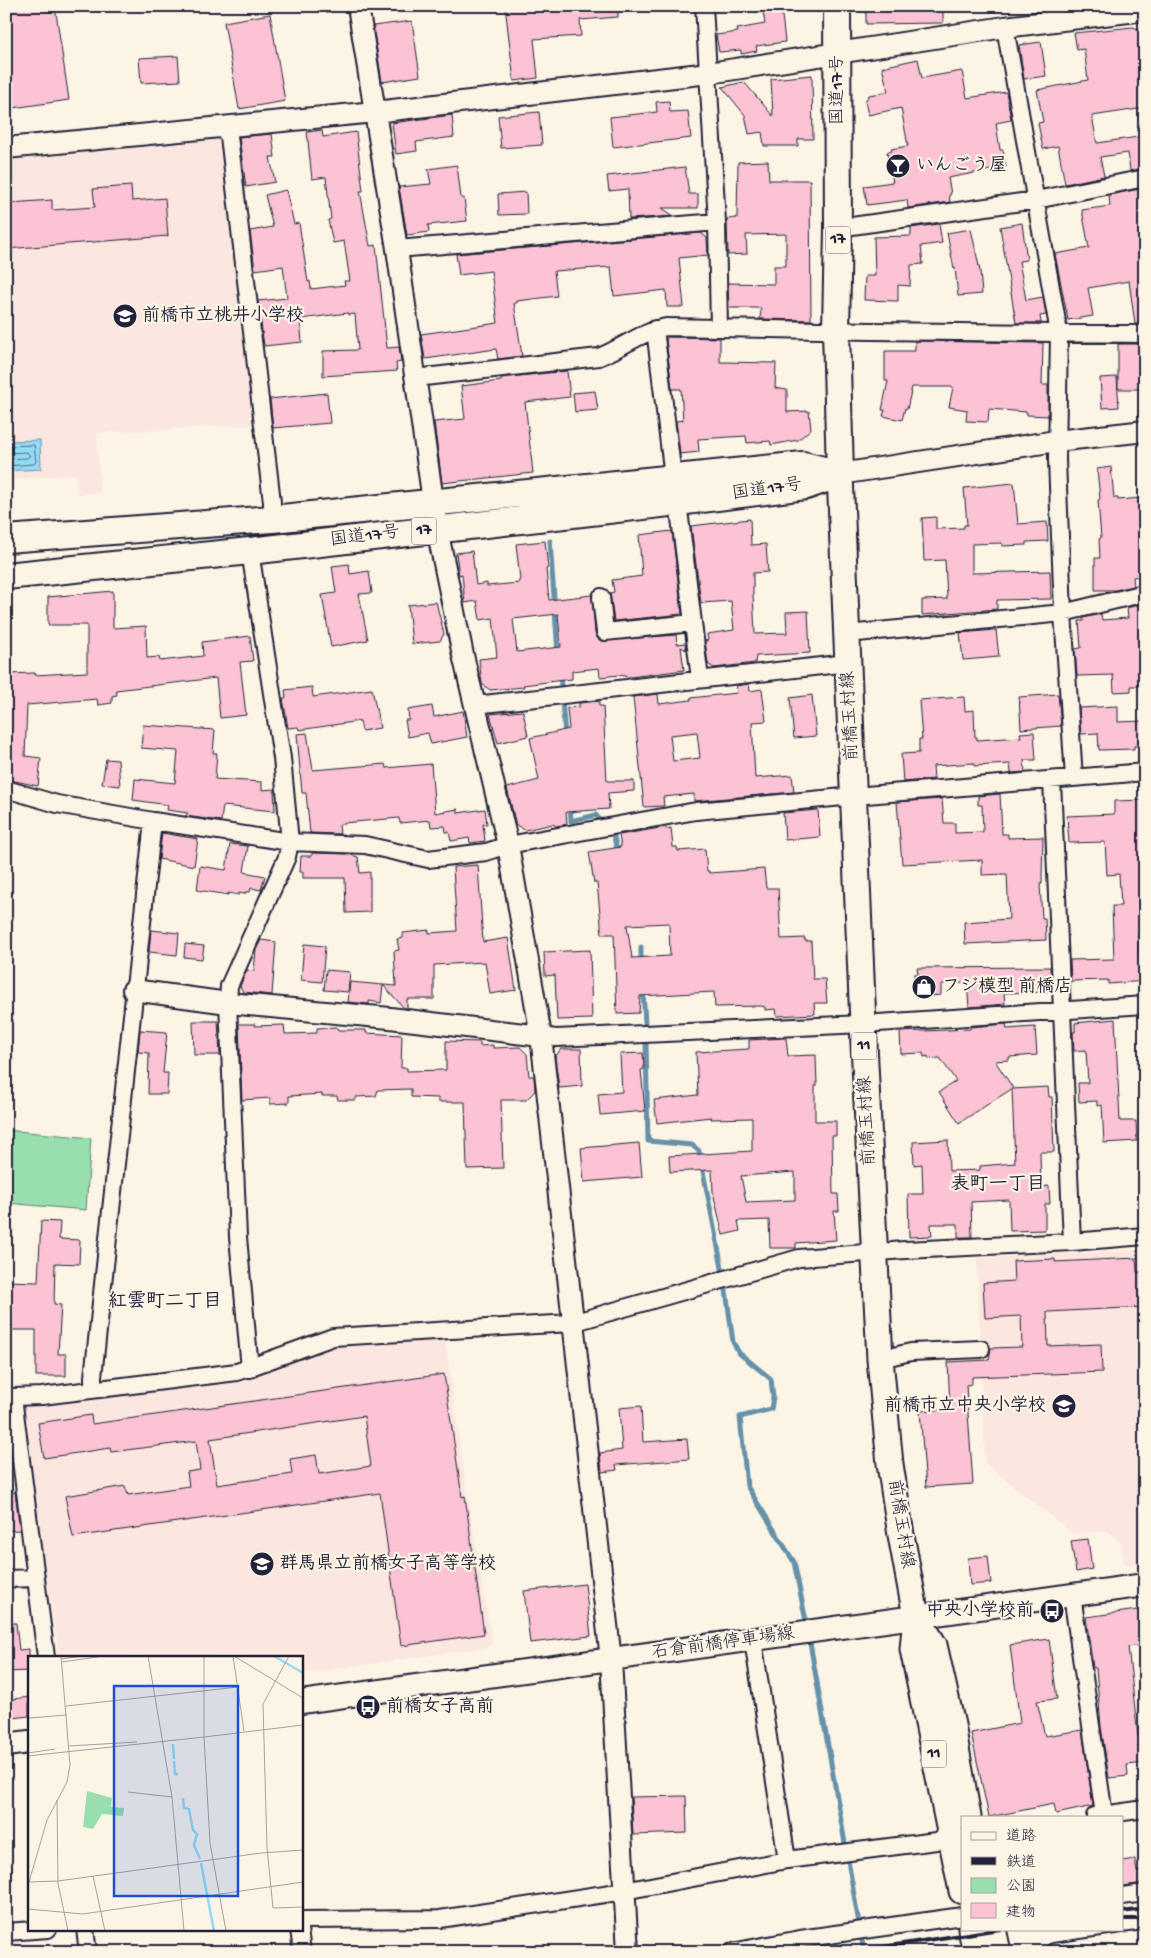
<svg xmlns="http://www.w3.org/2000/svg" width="1151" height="1958" font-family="'Gochi Hand','Klee One',sans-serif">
	<rect width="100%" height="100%" fill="#fcf5e5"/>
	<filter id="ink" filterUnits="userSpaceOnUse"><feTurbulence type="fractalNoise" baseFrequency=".02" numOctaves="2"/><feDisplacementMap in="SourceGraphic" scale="10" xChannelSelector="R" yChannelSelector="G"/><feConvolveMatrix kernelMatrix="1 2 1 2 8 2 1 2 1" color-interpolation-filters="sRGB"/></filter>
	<g filter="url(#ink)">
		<path fill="#fce6e0" d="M214,132L220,140L252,387L249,396L251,425L97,433L100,492L78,494L75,474L6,480V154Z
			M1145,1250V1563L1124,1565L1121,1543L1109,1531L1073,1534L985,1463L977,1258Z
			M444,1333L466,1486L492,1643L489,1647L301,1674V1657H59L21,1402L239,1375L323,1345Z"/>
		<path fill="#97dfae" stroke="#5c8074" d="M6,1130L91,1138L86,1210L6,1203Z"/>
		<path fill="#93dbf4" stroke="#6691aa" d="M40,440L41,469L6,471V441Z"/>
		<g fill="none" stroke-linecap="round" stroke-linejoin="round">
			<path stroke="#4f6c85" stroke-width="1" d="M6,446L34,445L36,462L34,464L6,466
				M6,453L27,452L30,456L27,458L6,459"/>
			<path stroke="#6691aa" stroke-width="5" d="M550,541L558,653
				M560,674L561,686
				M562,700L565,736
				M570,807L571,821L596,815L599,819
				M613,833L618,854
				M641,947V962
				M643,991L645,1023
				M646,1043L648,1141L692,1145L699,1151L725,1283L733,1342L739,1353L771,1379L773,1397L771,1409L740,1417L747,1486L794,1562L807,1626
				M809,1637L864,1952"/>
		</g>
		<path fill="#fcc3d5" stroke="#22223b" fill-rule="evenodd" d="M6,6H55L69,100L6,109Z
			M505,6H618V17L580,20L581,36L534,39L538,78L514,81Z
			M762,6H781L785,42L756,46L757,51L741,54V50L719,52L716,35L738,32L737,29L765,24Z
			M866,6H943V23L866,24Z
			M270,14L285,101L239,109L224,22Z
			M412,21L420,76L382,82L373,26Z
			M1133,27L1141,30L1144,35L1145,108L1092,116L1097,143L1145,136V168L1130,171L1128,153L1100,157L1104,176L1065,184L1058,146L1043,149L1038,123L1043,122L1037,90L1088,80L1084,49L1077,50L1074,33Z
			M1041,42L1046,76L1024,79L1019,45Z
			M178,56L180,81L141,83L139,58Z
			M918,59L922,78L962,71L967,98L1006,92L1011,120L996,123L1000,150H1003L1006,167L948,178L951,194L949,195L950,202L908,208L907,200L867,205L864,186L893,182L887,152L892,151L891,149L908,146L901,108L868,115L865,101L869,95L888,92L882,67Z
			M812,75L813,139H798V146H764L762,132L749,134L745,115L722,87L744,82L773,116L771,79Z
			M669,101L670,112L688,111L691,138L613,147L610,117L657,112L656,102Z
			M539,112L542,145L501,148L498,116Z
			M452,115L454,137L416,142L417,151L396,154L392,123Z
			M322,130L323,137L356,132L363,191H360L370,246L376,245L387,348L399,347L401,362L396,363L397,371L323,376V351L358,350L355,314L348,315V313L300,319L302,342L264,346L258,301L287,298L283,266L255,270L250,231L273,227L265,195L286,190L294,224L299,223L308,282L310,281L311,289L345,285L344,281H350L344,241L333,243L328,220L331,219L326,177L312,179L307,132Z
			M272,134L275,157H270L275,182L246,187L239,137Z
			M768,161L769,180H810L811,320L760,319L761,308H729L728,283L774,284V266H786V234L746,235L747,254L728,255L727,219L737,218L738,162Z
			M457,165L461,198H464L467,221L428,225L429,232L407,235L399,187L431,184L428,169Z
			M685,167L689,194H698V208H662L674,216L629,219L628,189L609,191L607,176Z
			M131,186L132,201L165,198L168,236L6,249V219H11L10,203L52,200V210L95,207L93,189Z
			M1145,188V324H1135L1129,281L1088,288L1093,316L1068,320L1055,254L1089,248L1082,210L1110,206L1109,195Z
			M526,192L527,214L499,215L498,194Z
			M1022,223L1027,260L1019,261L1026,300L1043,297L1046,315L1040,316L1041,323H1016L1000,227Z
			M939,224L942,243L921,246L923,264L911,265L910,286L898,285V301L864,300L865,276H875L874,237L911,236V228Z
			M971,229L980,271L982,294L958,296L955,268L954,269L947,233Z
			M701,233L707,238L708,255L679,258L684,307H667L666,290L614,296L611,267L554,271L557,296L517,301V303H514L522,356L498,359L496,349L425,359L421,334L498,323L491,271L459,275L456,254Z
			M668,337L720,338V362L776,363L775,388L787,390V412L809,411L811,429L798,440L771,445L770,441L747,443L746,436L698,439L699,452L680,454L676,421L683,420L681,389H672L666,339Z
			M915,341L1043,343L1042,385H1048V416L1027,415V412L989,409L988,422L966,421L967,410L949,407L953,387H912L907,409L905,408L902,420L883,416L885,410H882L888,381H885V351H915Z
			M1118,344H1145V389H1118Z
			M567,371L570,397L525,402L533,473L442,483L434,422L465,419L461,386L501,381V378Z
			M1117,377L1119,407L1102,408L1100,378Z
			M595,391L598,410L575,412L573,393Z
			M327,393L330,423L273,428L270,399Z
			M1111,467L1114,498H1118V500L1141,498L1145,528V575L1133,577L1134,586L1115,590H1095V558H1100L1099,539L1101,538L1098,500L1100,499L1097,469Z
			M1014,483L1018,524L1047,522L1048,541L1026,542V545L1002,546V543L972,544V573L1050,571L1051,599L997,600V609L922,615V600L947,599L945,560L924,561L922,518L936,517V529L964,528V525H967L964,488Z
			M750,519L751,545L766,544L768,572L753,573V593L755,634L787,633L786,612L808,611L810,653L756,656L755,663L714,668L708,664L705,641L708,640L707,634L734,630L731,601L701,603L691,526Z
			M672,531L682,614L614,621L610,593L614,592L612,580L642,576L639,535Z
			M545,541L548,568L546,569L549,600L592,595L595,633L597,638L601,641L676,635L677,644L685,643L686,650L681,647L684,670L630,677L619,675L600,677L599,668L572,671V679L523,685L524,687L490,690L482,684L479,659L497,657L493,618L480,620L477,601L465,603L462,574L459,575L456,553L472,551L476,585L487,583V586L519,583V580L520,579L516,544ZM558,614L561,647L517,652L513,619Z
			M349,564L350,574L369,571L372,593L359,594L368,640L331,647L322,595L336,593L332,566Z
			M113,591V628L146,626L147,658L159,657L160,661L203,656L202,642L250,636L253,661L240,662L246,715L220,718L216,678L116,690L117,695L112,696V703L98,705L97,699L27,705L25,756L41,758L38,786L6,779V674L35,673V675L87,672V625H48V597Z
			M436,602L444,634L440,641L412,644L408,605Z
			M1145,603V686H1131V691L1114,692L1113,675L1077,676L1075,649L1081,648L1079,621H1084L1083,618L1101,614L1102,620L1128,618L1127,608Z
			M996,630L999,657L963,660L960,633Z
			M749,684L750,691L762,689L766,721L752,722L755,778L792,775L794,792L694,801V794L663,797L664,806L644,807L633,697L658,694L659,704L691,700L690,698L737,693L736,686ZM697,732L700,758L673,761L670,735Z
			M312,687L313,697L372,689L380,728L362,731L360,721L299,730L298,727L288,728L283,698H286L285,690Z
			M1058,694L1061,726L1021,729L1019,697Z
			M812,695L816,736L794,738L790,698Z
			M964,697L965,711L974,710L975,737H977V740L1021,737L1020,733L1034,732L1036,760H1024L1025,772L1011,773L1010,764L974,766V763L933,766L934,779L903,782L901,754L919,753V739H922L919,700Z
			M599,701V706H603L607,781H634V791L608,793L609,809L566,812L567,824L556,826L553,824L525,830L516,825L507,788L539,780L530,738L569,729L567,708L579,707V703Z
			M432,706L434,717L463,711L467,737L431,744L428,733L408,737L405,720H409L408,710Z
			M1118,706V722L1145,721V746H1134V749L1099,750L1098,733L1081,734L1079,708Z
			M523,711L528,736L498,743L490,714Z
			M143,725L215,730L213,753H217L215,779L262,782V790L274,789L275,811L223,806L221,821L185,816L188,813L167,810L168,805L133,800L135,779L175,783L178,751L141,748Z
			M307,733L313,770L385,764L386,768L431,764L435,813L458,809V813L485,809L487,824H483L485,841L470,843L469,838L451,841L449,832H446L445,826L431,827L430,820L400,823L399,818L343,823L339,825L340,834L310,833L306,793H302L297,734Z
			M106,759L118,760L120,786L102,784Z
			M1000,794L1002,834H1008V838L1043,837L1042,876V884H1040L1042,918H1045L1046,940L965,944L964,922L1009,919L1007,874L982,875V860L902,864L897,802L942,799L944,823H955V833L983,832L982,805H978V796Z
			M1145,800V933H1138L1139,959H1145V981L1108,984V980L1071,981L1070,960L1114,959L1112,906H1121L1119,874L1107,875L1105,842L1069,843L1067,816L1114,814V801Z
			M818,810L820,837L785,840L783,813Z
			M666,827V829L671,828L673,847H677L678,851L705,849L707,871H709V873L764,869L766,888H778L781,939L805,938V941H811L813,979H825L827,1003H814L815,1014L777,1016L776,1009L765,1010V1007L761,1006L715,1007L714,992L640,996L639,1013L617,1014L614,934H602L597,883H594L589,852L621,847L619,835ZM669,923L670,956L632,958L627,925Z
			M162,833L198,839L194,866L159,859Z
			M230,844L248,846L244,872L265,876L261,890L251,888L250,892H245V894L239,893V895L228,893V895L197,890L200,866L226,870Z
			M312,853L348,854L358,857L360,873L370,872V912L346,913L345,878H303V872H300L301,856H312Z
			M478,865L483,942L508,938L516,990L490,994L485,962L434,965V999H407V1008H404L383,985L396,986L394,951L399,950L397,939L403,938V933L429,930V933L457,931L453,867Z
			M151,930L179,933L177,955L149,952Z
			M261,940L276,942L272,995L243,992L240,986L247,970L254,971L256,950Z
			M185,944L204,946L202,959L184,957Z
			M304,944L325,946L322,982L301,980Z
			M590,950L592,1019L557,1020L555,975L545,976L544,952Z
			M1050,967L1051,982H1047V992L1004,993L1005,1004L969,1007L967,983L941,984V995L916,997L914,974H918L917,968Z
			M326,970L350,972L348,992L324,990Z
			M350,982L383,985L381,1003L369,1001V1004L348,1002Z
			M1115,1019L1120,1121H1136L1137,1141L1104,1143L1102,1105L1097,1106V1101L1079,1102L1078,1083H1088L1086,1050L1074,1051L1073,1032H1075V1023Z
			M193,1021H218L220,1055H194Z
			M239,1024H255V1026L284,1025L285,1034L317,1033V1028L337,1027L338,1030H366V1033L402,1035L401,1068H407V1071L446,1070V1041L480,1042V1046L493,1045V1048L520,1047L527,1054L529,1076H534L535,1091L526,1100H501L503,1168L467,1169L465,1102H438V1098L411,1097V1089L378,1090L376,1096L356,1097V1100H338L337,1096H322V1094L289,1096V1103L270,1104V1098L242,1100Z
			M1006,1024L1007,1029L1035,1027L1037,1055L1009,1057V1060L995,1061L1013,1088L959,1123L939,1092L956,1081L940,1058L928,1059V1056L924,1057L923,1053L901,1054L900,1032L970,1029V1027Z
			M140,1030L167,1032L163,1073H168L167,1094H148L149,1053L138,1052Z
			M786,1038L788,1056L816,1055L817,1086H815V1121H836V1136H832L833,1194H838L839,1211H834L836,1240L796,1243V1248H770L769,1220L738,1221L740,1231L723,1235L713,1192L712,1170L670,1172L669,1156L752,1151V1118L711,1119V1117L657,1123L654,1100L698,1095L696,1052L749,1049V1040ZM795,1172V1200L746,1202L741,1176Z
			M561,1049H581L582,1086L559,1088L555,1057Z
			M643,1053L644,1069L641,1070L645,1111L600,1115L598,1094L622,1092L620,1054Z
			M1048,1087L1049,1097H1052L1054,1152H1040L1041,1187L1049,1186L1050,1204H1045V1230L1010,1231L1009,1200L971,1202L972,1237H958V1224H931L932,1236L909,1237L908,1194H923L922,1164L914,1165L913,1142L948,1140L949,1171L980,1170V1166L1015,1163L1012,1089Z
			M639,1143L642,1177L584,1182L581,1148Z
			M41,1221L60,1222L59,1239L80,1240L79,1264L55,1263L54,1304L61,1305L58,1354H66V1376H36V1330H9L6,1281L38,1282Z
			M1136,1258L1137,1272H1145V1307L1047,1312L1048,1346L1101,1344L1102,1372L972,1377V1384L966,1385L973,1484L926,1487L920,1411L950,1409L948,1362L989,1360L991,1348L1022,1347L1021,1316L985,1318L983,1283L1014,1281L1013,1261L1055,1259V1262Z
			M444,1374L462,1497L465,1496L484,1634L401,1646L380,1493L73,1537L65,1496L125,1486L128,1495L189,1486L187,1472L200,1470L196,1441L111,1452L110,1448L44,1458L38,1423L91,1415L92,1424ZM364,1416L371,1466L319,1474L316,1455L290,1459L292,1474L217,1485L210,1439Z
			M641,1406L643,1442L687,1439L689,1459L616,1465L617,1470L602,1472L600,1453L622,1450L619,1408Z
			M6,1492H15L20,1530L6,1531Z
			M1088,1539L1092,1569L1076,1572L1071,1541Z
			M988,1556L991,1583L970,1585L968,1558Z
			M585,1584L591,1636L530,1643L524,1591Z
			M1145,1609V1645L1128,1647L1138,1736L1145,1735V1763L1127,1765L1128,1776L1109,1778L1101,1727L1096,1668H1093L1086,1617Z
			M6,1623H16L19,1650L29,1649V1671L6,1672Z
			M1049,1639L1057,1699L1037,1701L1045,1736L1082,1730L1093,1806L1056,1814L1054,1804L989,1817L971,1733L1020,1723L1010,1645Z
			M29,1697V1716L6,1719V1700Z
			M686,1796L687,1833L633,1835L631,1797Z
			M1135,1859L1137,1872L1145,1871V1883L1122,1886V1861Z"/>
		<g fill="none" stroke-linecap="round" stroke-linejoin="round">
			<defs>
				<path id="minor" d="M704,6L717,222L719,328
					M1005,27L1059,333L1057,460L1063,613L1074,778
					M220,127L229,136L272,502V519
					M838,228L1036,200L1145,178
					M397,249L717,222
					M655,329L673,477
					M416,378L599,357C622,348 641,332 666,327L871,331L1145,334
					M678,502L700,679
					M250,551L282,758L290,842L287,857L229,986L228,1003L238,1237L250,1369
					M601,597L605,632L693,623
					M847,634L1063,613L1145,593
					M475,705L848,663
					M1052,780L1072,1242
					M6,789L57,804L153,821L290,842L365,845L428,859L486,852L508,845L696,811L854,796L1145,772
					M541,1036L556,1038L863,1024L1145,1005
					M880,1359L911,1352L981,1349
					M93,1390V1377L153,821
					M6,1395L13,1397L42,1396L237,1372L333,1337L572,1323L799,1258L905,1250L1072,1242L1145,1236
					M13,1397L46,1657
					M6,1579L35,1578
					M1072,1595L1104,1815
					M753,1640L787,1860
					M1095,1816L1145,1809
					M1122,1896L1145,1893
					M301,1920L440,1919L624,1891L787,1860L960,1838
					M85,1929L88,1952
					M299,1929L302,1952
					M6,1932L48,1929
					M732,1952L800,1939L962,1916
					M1054,1952L1145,1939"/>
				<path id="tertiary" d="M358,6L397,249L437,529L463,655L508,845L541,1036L611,1660L628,1952
					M6,148L375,112L709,73L1005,27L1145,10
					M840,474L1056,441L1145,431
					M133,990L228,1003L390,1018L541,1036"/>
				<path id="secondary" d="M301,1702L1145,1585
					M6,1745L29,1742"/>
				<path id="primary" d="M840,474L863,1024L880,1359L890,1464L901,1535L916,1616L913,1649L962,1891
					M916,1616L934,1645L952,1725L968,1817
					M971,1929L976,1952
					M993,1929L998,1952"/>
				<path id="trunk" d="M837,6L838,228L836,330L840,474
					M6,539L272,519L803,465L840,474
					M6,576L250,551L678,502L806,486L840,474"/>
			</defs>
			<use href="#minor" stroke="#22223b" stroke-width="20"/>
			<use href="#tertiary" stroke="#22223b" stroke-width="24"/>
			<use href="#secondary" stroke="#22223b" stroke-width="26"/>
			<use href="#primary" stroke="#22223b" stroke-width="29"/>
			<use href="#trunk" stroke="#22223b" stroke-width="30"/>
			<use href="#minor" stroke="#fcf5e5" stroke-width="16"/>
			<use href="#tertiary" stroke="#fcf5e5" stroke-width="20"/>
			<use href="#secondary" stroke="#fcf5e5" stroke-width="22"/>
			<use href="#primary" stroke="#fcf5e5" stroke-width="25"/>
			<use href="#trunk" stroke="#fcf5e5" stroke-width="26"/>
			<path stroke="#22223b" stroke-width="4" d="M1122,1912L1145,1909
				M1122,1919H1145
				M850,1952L1000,1929"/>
		</g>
	</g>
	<defs>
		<symbol id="bar-disc" viewBox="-11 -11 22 22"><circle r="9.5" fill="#22223b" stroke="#fcf5e5"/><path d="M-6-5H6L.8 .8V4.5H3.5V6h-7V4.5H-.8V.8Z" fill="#fff"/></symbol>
		<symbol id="school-disc" viewBox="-11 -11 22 22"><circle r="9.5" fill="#22223b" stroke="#fcf5e5"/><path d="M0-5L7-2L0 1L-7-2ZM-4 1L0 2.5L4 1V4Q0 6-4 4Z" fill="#fff"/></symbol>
		<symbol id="shop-disc" viewBox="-11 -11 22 22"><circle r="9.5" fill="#22223b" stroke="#fcf5e5"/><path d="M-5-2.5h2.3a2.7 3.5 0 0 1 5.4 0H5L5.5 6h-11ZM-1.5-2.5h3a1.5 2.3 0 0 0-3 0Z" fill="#fff"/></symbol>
		<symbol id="bus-disc" viewBox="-11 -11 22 22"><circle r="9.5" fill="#22223b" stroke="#fcf5e5"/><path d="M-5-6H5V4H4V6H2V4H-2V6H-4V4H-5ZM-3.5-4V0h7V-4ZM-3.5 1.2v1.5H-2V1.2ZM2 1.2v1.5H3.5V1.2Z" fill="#fff"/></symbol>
	</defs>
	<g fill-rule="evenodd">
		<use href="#bar-disc" x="884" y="152" width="28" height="28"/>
		<use href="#school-disc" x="111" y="302" width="28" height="28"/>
		<use href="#shop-disc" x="910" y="973" width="28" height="28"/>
		<use href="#school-disc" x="1050" y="1392" width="28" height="28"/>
		<use href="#school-disc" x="248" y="1550" width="28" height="28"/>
		<use href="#bus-disc" x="1038" y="1597" width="28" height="28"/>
		<use href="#bus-disc" x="354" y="1693" width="28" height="28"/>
	</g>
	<g text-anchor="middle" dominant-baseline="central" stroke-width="4.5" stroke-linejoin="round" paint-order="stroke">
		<g fill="#fcf5e5" stroke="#63616e" stroke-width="1">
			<rect x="825.5" y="226.5" width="25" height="27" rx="4"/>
			<rect x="411.5" y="517.5" width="25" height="27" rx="4"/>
			<rect x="851.5" y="1032.5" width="25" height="27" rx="4"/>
			<rect x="921.5" y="1740.5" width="25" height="27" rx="4"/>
		</g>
		<g font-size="16" font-weight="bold" fill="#22223b">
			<text x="838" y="240">17</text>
			<text x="424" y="531">17</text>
			<text x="864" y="1046">11</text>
			<text x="934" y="1754">11</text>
		</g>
		<g font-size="18" fill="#22223b" stroke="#fcf5e5">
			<text transform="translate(838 90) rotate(-90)">国道17号</text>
			<text transform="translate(767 490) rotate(-8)">国道17号</text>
			<text transform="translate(365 537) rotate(-7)">国道17号</text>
			<text transform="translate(851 716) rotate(-93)">前橋玉村線</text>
			<text transform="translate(868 1121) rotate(-93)">前橋玉村線</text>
			<text transform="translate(900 1524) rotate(81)">前橋玉村線</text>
			<text transform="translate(723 1644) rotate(-8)">石倉前橋停車場線</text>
		</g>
		<g font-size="18" font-weight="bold" fill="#22223b" stroke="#fcf5e5" text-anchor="start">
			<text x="916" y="166">いんごう屋</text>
			<text x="142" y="316">前橋市立桃井小学校</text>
			<text x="942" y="987">フジ模型 前橋店</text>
			<text x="1046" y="1406" text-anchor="end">前橋市立中央小学校</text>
			<text x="280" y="1564">群馬県立前橋女子高等学校</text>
			<text x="1034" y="1611" text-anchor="end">中央小学校前</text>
			<text x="386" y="1707">前橋女子高前</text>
		</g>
		<g font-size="19" font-weight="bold" fill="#22223b" stroke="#fcf5e5">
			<text x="998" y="1185">表町一丁目</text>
			<text x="165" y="1302">紅雲町二丁目</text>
		</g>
	</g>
	<g transform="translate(28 1656)">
		<rect width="275" height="275" fill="#fcf5e5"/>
		<path d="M59,135L84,142L83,151L96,152L95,160L74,158L65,173L55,171Z" fill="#97dfae"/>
		<path fill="none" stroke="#93dbf4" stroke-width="2.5" d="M246,0L275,17M145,88L146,103M146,105L147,118H150M155,142L156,152L161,153L165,174L169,178L166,189L172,203M173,207L186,275"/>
		<path fill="none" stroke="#a5a1a1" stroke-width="1" d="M120,0L144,141L156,275M176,0V81M205,0L216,75M206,0L275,42M261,0L235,48L239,192L245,252L275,251M33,3L55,0M34,6L76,0M38,50L210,31M1,62L39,59M176,81L275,69M176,81L182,187L198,275M40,90L109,86M0,97L27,93M0,100L176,81M100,136L144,141M29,144L30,227L40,275M65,220L77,275M0,226L30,225L233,197L275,194M1,226L19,164L39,126L42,109L33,0M0,253L55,258L275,226"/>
		<path fill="#1d4ed8" fill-opacity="0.15" stroke="#1d4ed8" stroke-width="2.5" d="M86,30H210V240H86Z"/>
		<rect width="275" height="275" fill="none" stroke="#22223b" stroke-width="2.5"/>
	</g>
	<rect width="1151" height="1958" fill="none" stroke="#fcf5e5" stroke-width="25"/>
	<rect x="12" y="12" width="1126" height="1933" fill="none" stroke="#22223b" stroke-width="2" filter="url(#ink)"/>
	<rect x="961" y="1816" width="162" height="115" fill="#fcf5e5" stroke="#a5a1a1"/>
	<rect x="971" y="1832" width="25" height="8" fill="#fcf5e5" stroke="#a5a1a1"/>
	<text x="1006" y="1840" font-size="15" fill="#22223b">道路</text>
	<rect x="971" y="1857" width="25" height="8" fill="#22223b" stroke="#a5a1a1"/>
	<text x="1006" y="1866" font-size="15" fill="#22223b">鉄道</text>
	<rect x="971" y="1878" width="25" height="15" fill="#97dfae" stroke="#a5a1a1"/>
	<text x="1006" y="1890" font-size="15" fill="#22223b">公園</text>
	<rect x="971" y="1903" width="25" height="15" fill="#fcc3d5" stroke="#a5a1a1"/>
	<text x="1006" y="1916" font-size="15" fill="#22223b">建物</text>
</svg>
